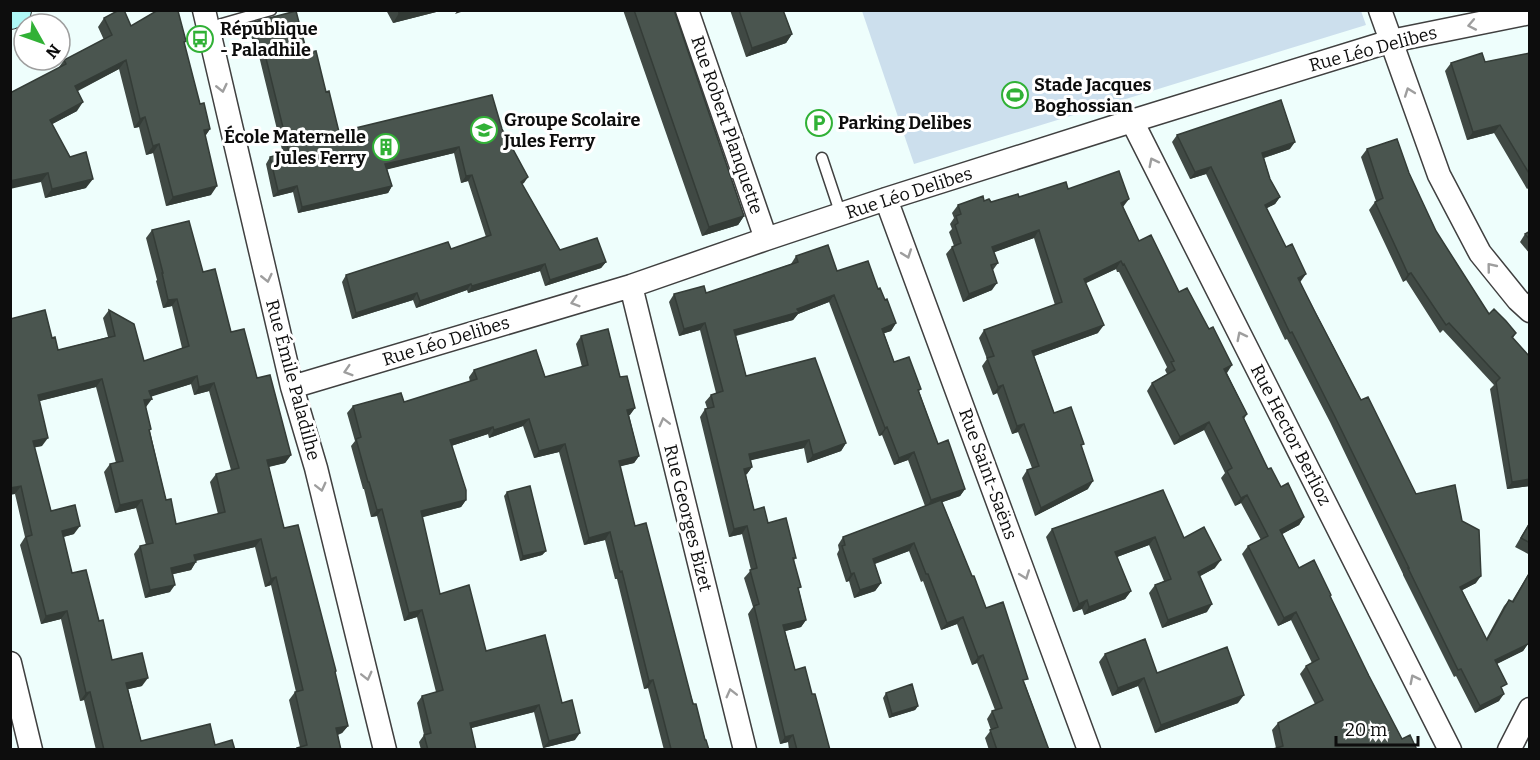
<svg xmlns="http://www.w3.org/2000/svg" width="1540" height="760" font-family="Bitter,serif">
	<rect width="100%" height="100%" fill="#eefefc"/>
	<path fill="#ccdfed" d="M1361,11L1366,25L914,164L862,11Z"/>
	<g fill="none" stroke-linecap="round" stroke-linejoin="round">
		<defs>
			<path id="lane" d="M208,28L271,10
				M822,158L841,215"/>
			<path id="street" d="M204,10L292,387L316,468L385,750
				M687,10L766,239
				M1380,10L1439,175L1480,253L1518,300L1530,311
				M1132,121L1450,750
				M886,199L1089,750
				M631,286L745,750
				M292,387L631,286L766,239L886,199L1132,121L1391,41L1530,13
				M10,663L31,750
				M1509,750L1530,709"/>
			<path id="secondary" d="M10,13L15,10"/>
		</defs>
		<use href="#lane" stroke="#404040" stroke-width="13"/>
		<use href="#street" stroke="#404040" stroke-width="25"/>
		<use href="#secondary" stroke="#2f2f2f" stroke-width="34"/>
		<use href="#lane" stroke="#fff" stroke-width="10"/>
		<use href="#street" stroke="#fff" stroke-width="22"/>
		<use href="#secondary" stroke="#aff8f6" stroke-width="32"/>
	</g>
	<path fill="#404944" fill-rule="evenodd" d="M386,10H444L393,23Z
		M623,10H674L744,216L738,225L702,236Z
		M730,10H783L792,34L786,43L746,57Z
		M104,18L186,41L184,44L200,104L210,129L205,136L211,195L166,206L153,153L146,155L139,127L134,128L119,69L78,91L77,111L52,124L86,188L45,198L41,182L59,67L64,60L104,40L98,27Z
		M254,22L307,53L326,92L339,132L502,129L528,177L522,184L560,250L606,262L601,268L545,286L540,271L468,293L467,290L416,308L413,300L352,319L342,282L346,275L451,249L486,237L468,181L461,183L454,153L387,169L392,186L388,193L298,213L293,192L273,197L266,164L270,157L283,154L259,56L257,57L249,28Z
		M1530,53V187L1527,189L1494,133L1467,140L1445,71L1451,63L1485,62Z
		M1177,135L1290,149L1264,158L1270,179L1280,197L1275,204L1266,208L1301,281L1300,282L1361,400L1416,494L1476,583L1462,590L1486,639L1504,606L1509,600L1512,601L1530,571V641L1523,651L1497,664L1502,691L1499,701L1475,713L1456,676L1454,677L1403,575V574L1330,422L1287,339L1285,340L1206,174L1190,179L1172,142Z
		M1367,149L1409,173L1436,231L1489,314L1516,333L1513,338L1530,486L1507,489L1490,389L1494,385L1443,330L1440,333L1406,280L1403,282L1369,210L1375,202L1376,201L1361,157Z
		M1068,189L1123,207L1139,241L1179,292L1227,373L1247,414L1244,419L1268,469L1304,517L1299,525L1282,534L1299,568L1331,595L1330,597L1369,676L1402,739L1417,750L1276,748L1272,730L1278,723L1315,704L1300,674L1306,666L1312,663L1291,620L1278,626L1242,554L1248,546L1261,540L1241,503L1235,506L1221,478L1225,473L1204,430L1174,445L1147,391L1152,383L1167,374L1165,370L1167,367L1119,272H1117L1116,269L1085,283L1098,333L1034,356L1054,413L1082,448L1088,489L1035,516L1022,478L1027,470L1032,468L1018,432L1012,434L997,393L993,395L982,366L987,359L979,338L984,330L1055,305L1034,238L994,252L998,263L993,270L992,290L963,302L946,254L952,247L954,246L949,232L952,229L950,224L954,218L952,213L958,205L984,201L991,202L1019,197Z
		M152,230L203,272L231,332L257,378L291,455L285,463L269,467L284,528L336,671L335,672L348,726L342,733L338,735L341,750H296L297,748L300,747L289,700L295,692H296L271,585L265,587L255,547L196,561L191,570L173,574L170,592L145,598L134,554L140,546L146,545L136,508L115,513L104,472L110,464L116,463L96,387L39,401L42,446L34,447L51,511L74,534L63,537L72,573L99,621L112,660L142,686L128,689L141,741L215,745L235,750H96L84,700L80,701L61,619L41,624L20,545L25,537L15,494L52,338L58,350L108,337L103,318L109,310L144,361L182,348L172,306L163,308L156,281L157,280L146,238ZM191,384L194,395L209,391L231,470L216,474L210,482L218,514L176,524L166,500L150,431L146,407L151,396Z
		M1530,231V254L1520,242L1525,234Z
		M796,256L837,271L878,289L885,300L896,323L891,331L884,333L894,362L921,389L919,391L938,444L965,489L960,496L942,502L972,576L986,608L1025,684L1049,750H989L985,738L991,730L987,719L992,711L995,710L977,663L972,665L957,624L941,630L923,581L921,582L909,551L875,564L881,583L875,591L854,598L849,581L846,582L837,554L839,550L838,545L843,537L925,506L908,460L894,465L882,435L879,436L829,302L798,314L793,320L736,336L746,376L846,443L841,451L807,463L804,448L750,460L752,467L746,475L754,510L768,523L796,558L794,560L799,590L806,620L801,627L785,631L795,670L812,694L830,750H789L788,742L780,744L748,614L753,607L744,578L751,570L742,534L729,537L700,417L705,409L707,408L705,402L711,395L716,393L700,330L679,336L669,302L674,294L706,293L791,264Z
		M581,336L620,377L635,408L629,415L639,456L634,463L620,466L635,526L709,750H664L648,688L644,689L617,579H615L605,540L584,545L559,452L534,458L523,426L489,438L488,434L451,446L466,500L461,507L422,517L440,594L486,651L562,703L575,740L543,748L534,712L471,728L476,750H421L419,742L424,735L417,703L422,696L436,692L417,617L404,621L377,516L371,517L364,489H363L351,446L355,441L347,413L353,406L404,402L470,382L469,377L474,370L545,377L582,367L576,344Z
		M507,492L546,551L542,555L520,561L504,496Z
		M1530,521V555L1515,547Z
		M1052,529L1184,538L1215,568L1200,576L1207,612L1162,628L1149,593L1155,585L1164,581L1149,545L1117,557L1131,591L1125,599L1084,615L1082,609L1073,612L1046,537Z
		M1105,654L1157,673L1238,703L1155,733L1138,686L1112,696L1099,662Z
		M886,693L918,706L915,710L889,718L883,698Z"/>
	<path fill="#343c37" d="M411,10H444L393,23L399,13Z
		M458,10H467L455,14Z
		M792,34L786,43L746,57L752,48Z
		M261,50H264L259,56L257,57Z
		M126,60L119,69L69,95L75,86Z
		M83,102L77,111L43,129L50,120Z
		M145,117L139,127L134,128L140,119Z
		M1500,125L1494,133L1467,140L1473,132Z
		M210,129L204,138V130Z
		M1295,142L1290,149L1257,160L1262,153Z
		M159,144L153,153L146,155L153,146Z
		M459,147L454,153L381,171L385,164Z
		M1211,167L1206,174L1190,179L1195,172Z
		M48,173L41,182L10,189V181Z
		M472,175L468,181L461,183L466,176Z
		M528,177L524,183L516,188L521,182Z
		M93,179L86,188L45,198L52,189Z
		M217,186L211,195L166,206L173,197Z
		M297,186L293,192L273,197L278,191Z
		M392,186L388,193L298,213L302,207Z
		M1280,197L1275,204L1260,212L1265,205Z
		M1129,199L1123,207L1121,203Z
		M744,216L738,225L702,236L709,227Z
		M1039,230L1034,238L987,255L992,247Z
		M1121,261L1116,269L1078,287L1084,279Z
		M606,262L601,268L545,286L550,280Z
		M545,264L540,271L468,293L472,286Z
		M1411,273L1406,280L1403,282L1408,274Z
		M1306,274L1301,281L1293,285L1298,278Z
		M997,283L992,290L963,302L969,294Z
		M471,284L467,290L416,308L420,301Z
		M417,293L413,300L352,319L356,313Z
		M834,295L829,302L798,314L793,320L729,337L734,330Z
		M177,299L172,306L163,308L168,300Z
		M705,323L700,330L679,336L684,329Z
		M896,323L891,331L876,336L882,329Z
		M1104,325L1098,333L1026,359L1032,351Z
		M1232,365L1227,373L1219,377L1224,369Z
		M197,376L191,384L144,399L149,391Z
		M102,379L96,387L32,403L38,395Z
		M214,383L209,391L194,395L199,387Z
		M1003,385L997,393L993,395L998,387Z
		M152,399L146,407L144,400Z
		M635,408L630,415L622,417L627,410Z
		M529,419L523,426L489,438L494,430Z
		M1209,422L1204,430L1174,445L1180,437Z
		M1024,424L1018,432L1012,434L1017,426Z
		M493,427L488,434L445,448L450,440Z
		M887,427L882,435L879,436L885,428Z
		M48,438L42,446L27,449L33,441Z
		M809,440L804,448L744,462L749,454Z
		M846,443L841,451L807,463L813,455Z
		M565,444L559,452L534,458L539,451Z
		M914,452L908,460L894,465L899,458Z
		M291,455L285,463L262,468L267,460Z
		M639,456L634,463L614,468L619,461Z
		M752,467L747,474L739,476L744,469Z
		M1530,479V486L1507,489L1512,482Z
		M1093,481L1088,489L1035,516L1041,508Z
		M21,486L15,494L10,495V488Z
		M965,489L960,496L926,508L931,500Z
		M1247,495L1241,503L1235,506L1241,498Z
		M142,500L136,508L115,513L120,505Z
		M466,500L461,507L416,519L421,511Z
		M382,509L377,516L371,517L377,510Z
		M1304,517L1299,525L1275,538L1280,530Z
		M80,526L74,534L56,539L62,531Z
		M747,526L742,534L729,537L734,529Z
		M610,532L605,540L584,545L589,538Z
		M1155,537L1149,545L1109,560L1115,552Z
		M261,539L255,547L189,562L194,555Z
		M914,543L909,551L868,566L873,559Z
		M546,551L542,555L520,561L523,556Z
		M1221,560L1215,568L1193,580L1198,572Z
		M196,562L191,570L165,576L171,568Z
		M854,573L849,581L846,582L851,574Z
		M1481,576L1476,583L1455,594L1460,587Z
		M276,577L271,585L265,587L271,579Z
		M881,583L875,591L854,598L860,590Z
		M175,585L170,592L145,598L150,590Z
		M1131,591L1125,599L1084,615L1089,607Z
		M1087,600L1082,609L1073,612L1079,604Z
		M1212,604L1207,612L1162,628L1168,620Z
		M422,610L417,617L404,621L409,613Z
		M67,611L61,619L41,624L46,616Z
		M1296,612L1291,620L1278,626L1284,618Z
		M963,617L957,624L941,630L947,623Z
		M806,620L801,627L778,633L783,625Z
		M1528,644L1523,651L1490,667L1495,660Z
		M983,655L977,663L972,665L978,657Z
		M148,678L142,686L121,691L126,683Z
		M1144,678L1138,686L1112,696L1118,688Z
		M653,680L648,688L644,689L649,681Z
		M90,692L84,700L80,701L86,693Z
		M1504,694L1499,701L1475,713L1480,706Z
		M1244,695L1238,703L1155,733L1161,725Z
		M539,705L534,712L464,730L470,723Z
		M918,706L915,710L889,718L892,714Z
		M348,726L342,733L330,736L336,728Z
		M580,733L575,740L543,748L549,741Z
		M793,735L788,742L780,744L785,737Z"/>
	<path fill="#4a554f" stroke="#343c37" stroke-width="1.5" fill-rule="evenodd" d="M119,10H124L131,26L158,10L178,11L186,41L184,42L200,104L204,103L210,129L204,130L217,186L173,197L159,144L153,146L145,117L140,119L126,60L75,86L83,102L50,120L70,157L86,152L93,179L52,189L48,173L10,181V93L66,64L64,60L112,35L104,18Z
		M398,10H411L399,13Z
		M634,10H674L744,216L709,227Z
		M739,10H783L792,34L752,48Z
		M296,11L307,53L316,51L326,92L329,91L339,132L492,95L502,129L528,177L521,182L560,250L597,238L606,262L550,280L545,264L472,286L471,284L420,301L417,293L356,313L346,275L448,242L451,249L491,235L472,175L466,176L459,147L385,164L392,186L302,207L297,186L278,191L270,157L289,152L264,50H261L254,22Z
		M1482,53L1485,62L1530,53V175L1500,125L1473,132L1451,63Z
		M1281,100L1295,142L1262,153L1270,179L1280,197L1265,205L1286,247L1292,244L1306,274L1298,278L1315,312L1361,400L1368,397L1416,494L1455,485L1462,521L1479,530L1481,576L1460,587L1487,640L1509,600L1513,602L1530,572V641L1528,644L1495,660L1507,684L1501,687L1504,694L1480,706L1461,669L1458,670L1408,568H1409L1334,415L1292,332L1290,333L1211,167L1195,172L1177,135Z
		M1397,139L1409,173L1436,231L1489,314L1494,309L1506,321L1516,333L1512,337L1530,357V479L1512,482L1496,382L1500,378L1449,323L1446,325L1411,273L1408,274L1375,202L1383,198L1367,149Z
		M1119,171L1129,199L1121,203L1139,241L1151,235L1179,292L1187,288L1209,329L1213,327L1232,365L1224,369L1247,414L1243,417L1268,469L1271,468L1281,487L1288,483L1304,517L1280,530L1299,568L1314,560L1331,595L1330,596L1369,676L1402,739L1410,735L1417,750H1270L1283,746L1278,723L1323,700L1306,666L1319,659L1296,612L1284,618L1248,546L1268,536L1247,495L1241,498L1227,471L1232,468L1209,422L1180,437L1152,383L1175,370L1171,362L1174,361L1124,264L1123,265L1121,261L1084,279L1104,325L1032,351L1054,413L1071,407L1084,444L1081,445L1093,481L1041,508L1027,470L1039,466L1024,424L1017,426L1003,385L998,387L987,358L994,356L984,330L1062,302L1039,230L992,247L998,263L991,265L997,283L969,294L952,247L961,243L955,225L958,223L956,216L961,214L958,205L983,196L984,201L989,199L991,202L1018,194L1019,197L1066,182L1068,189Z
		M189,221L203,272L215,269L231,332L244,329L257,378L270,375L291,455L267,460L284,528L298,525L336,671L335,672L348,726L336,728L341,750H298L297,748L307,745L295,692L303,690L276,577L271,579L261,539L194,555L196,562L171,568L175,585L150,590L140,546L153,543L142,500L120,505L110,464L123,461L102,379L38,395L48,438L33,441L51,511L75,505L80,526L62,531L72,573L86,570L99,621L103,620L112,660L142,653L148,678L126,683L141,741L210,724L215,745L232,740L235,750H104L90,692L86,693L67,611L46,616L26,537L32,535L21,486L10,488V319L45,310L52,338L55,337L58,350L115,336L109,310L134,324L144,361L189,346L177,299L168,300L162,273H163L152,230ZM197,376L199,387L214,383L239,468L216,474L225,512L176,524L171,499L166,500L149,430L151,429L144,400L152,399L149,391Z
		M1530,231V240L1525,234Z
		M828,245L837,271L868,261L878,289L880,288L885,300L887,299L896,323L882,329L894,362L909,357L921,389L918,390L938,444L948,440L965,489L931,500L914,452L899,458L887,427L885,428L834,295L797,309L799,312L734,330L746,376L815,358L846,443L813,455L809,440L749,454L752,467L744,469L754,510L764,507L768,523L786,518L796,558H793L801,587L798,588L806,620L783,625L795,670L805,667L812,694H815L830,750H797L793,735L785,737L754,606L759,604L750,570L757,568L747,526L734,529L705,409L714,407L711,395L723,391L705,323L684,329L674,294L704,286L706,293L798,262L796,256Z
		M608,329L620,377L627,376L635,408L627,410L639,456L619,461L627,494L635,526L646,523L693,704H696L705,740H706L709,750H668L671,749L659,702L653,680L649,681L622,571L620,572L610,532L589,538L565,444L539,451L529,419L494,430L493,427L450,440L466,490V500L421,511L440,594L469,585L486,651L545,635L562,703L572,700L580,733L549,741L539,705L470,723L476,750H428L424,735L431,733L422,696L443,690L422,610L409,613L382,509L377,510L369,482H368L356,439L361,437L353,406L401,393L404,402L477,379L474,370L536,350L545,377L588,365L581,336Z
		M530,486L546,551L523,556L507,492Z
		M1163,490L1184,538L1204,527L1221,560L1198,572L1212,604L1168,620L1155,585L1171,579L1155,537L1115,552L1131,591L1089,607L1087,600L1079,604L1052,529Z
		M941,500L972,576H974L986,608L1003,602L1028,679L1023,680L1049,750H997L990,730L998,727L992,711L1002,708L983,655L978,657L963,617L947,623L928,574H926L914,543L873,559L881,583L860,590L854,573L851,574L842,546L845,545L843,537Z
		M1530,523V543L1521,538Z
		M1145,639L1157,673L1227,647L1244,695L1161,725L1144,678L1118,688L1105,654Z
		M912,684L918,706L892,714L886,693Z"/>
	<defs><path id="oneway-chevron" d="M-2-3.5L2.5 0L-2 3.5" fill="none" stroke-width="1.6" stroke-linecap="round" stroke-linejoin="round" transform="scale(1.5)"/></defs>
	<g stroke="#9e9e9e">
		<use href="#oneway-chevron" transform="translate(1472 25) rotate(169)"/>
		<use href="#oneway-chevron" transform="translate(222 88) rotate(77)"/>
		<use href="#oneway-chevron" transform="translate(1409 92) rotate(-110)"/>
		<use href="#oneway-chevron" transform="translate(1153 162) rotate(-117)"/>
		<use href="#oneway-chevron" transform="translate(907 254) rotate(70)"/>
		<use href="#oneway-chevron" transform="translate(1491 267) rotate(-129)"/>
		<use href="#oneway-chevron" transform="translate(267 278) rotate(77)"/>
		<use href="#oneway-chevron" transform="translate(575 302) rotate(163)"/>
		<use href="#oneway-chevron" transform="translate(1241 336) rotate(-117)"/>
		<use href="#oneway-chevron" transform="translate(348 371) rotate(163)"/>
		<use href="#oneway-chevron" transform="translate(664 422) rotate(-104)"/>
		<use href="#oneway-chevron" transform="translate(321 487) rotate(76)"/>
		<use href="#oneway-chevron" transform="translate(1025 575) rotate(70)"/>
		<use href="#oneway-chevron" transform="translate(367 676) rotate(76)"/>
		<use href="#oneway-chevron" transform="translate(1414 679) rotate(-117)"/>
		<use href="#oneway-chevron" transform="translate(731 693) rotate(-104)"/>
	</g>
	<defs>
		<symbol id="bus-ring" viewBox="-11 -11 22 22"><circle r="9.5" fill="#fff" stroke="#31b136" stroke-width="1.5"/><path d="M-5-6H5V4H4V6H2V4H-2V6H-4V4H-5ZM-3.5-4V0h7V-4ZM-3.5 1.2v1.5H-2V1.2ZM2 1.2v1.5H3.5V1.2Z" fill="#31b136"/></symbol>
		<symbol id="stadium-ring" viewBox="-11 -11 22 22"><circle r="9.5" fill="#fff" stroke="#31b136" stroke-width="1.5"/><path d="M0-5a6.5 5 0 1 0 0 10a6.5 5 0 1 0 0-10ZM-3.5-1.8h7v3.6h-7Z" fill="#31b136"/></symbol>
		<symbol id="parking-ring" viewBox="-11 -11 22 22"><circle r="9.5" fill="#fff" stroke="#31b136" stroke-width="1.5"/><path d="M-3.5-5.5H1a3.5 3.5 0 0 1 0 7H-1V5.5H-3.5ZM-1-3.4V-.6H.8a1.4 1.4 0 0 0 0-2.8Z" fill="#31b136"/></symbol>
		<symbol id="school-ring" viewBox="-11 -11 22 22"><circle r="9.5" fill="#fff" stroke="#31b136" stroke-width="1.5"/><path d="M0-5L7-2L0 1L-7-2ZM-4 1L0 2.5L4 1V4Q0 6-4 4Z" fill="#31b136"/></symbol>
		<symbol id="building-ring" viewBox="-11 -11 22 22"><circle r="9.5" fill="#fff" stroke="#31b136" stroke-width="1.5"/><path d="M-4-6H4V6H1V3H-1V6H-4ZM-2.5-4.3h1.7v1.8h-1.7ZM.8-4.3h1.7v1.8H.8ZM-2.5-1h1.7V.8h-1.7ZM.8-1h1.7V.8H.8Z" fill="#31b136"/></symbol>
	</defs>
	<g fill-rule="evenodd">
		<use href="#bus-ring" x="185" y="24" width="30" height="30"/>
		<use href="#stadium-ring" x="1000" y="80" width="30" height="30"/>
		<use href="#parking-ring" x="804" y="108" width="30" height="30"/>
		<use href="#school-ring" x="469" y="115" width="30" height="30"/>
		<use href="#building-ring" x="371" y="132" width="30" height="30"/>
	</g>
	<g text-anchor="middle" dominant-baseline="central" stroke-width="6" stroke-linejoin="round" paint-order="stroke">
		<g font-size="18" font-weight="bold" fill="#0d0d0d" stroke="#fff" text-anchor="start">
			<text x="220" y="29">République<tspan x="220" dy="21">- Paladhile</tspan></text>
			<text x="1034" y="85">Stade Jacques<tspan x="1034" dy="21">Boghossian</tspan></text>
			<text x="504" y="120">Groupe Scolaire<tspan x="504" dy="21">Jules Ferry</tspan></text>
			<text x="838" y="123">Parking Delibes</text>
			<text x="366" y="137" text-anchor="end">École Maternelle<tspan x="366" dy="21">Jules Ferry</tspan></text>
		</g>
		<g font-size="18" fill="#0d0d0d" stroke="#fff">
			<text transform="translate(1373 49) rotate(-15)">Rue Léo Delibes</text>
			<text transform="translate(727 125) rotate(71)">Rue Robert Planquette</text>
			<text transform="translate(909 193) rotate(-18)">Rue Léo Delibes</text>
			<text transform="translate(446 341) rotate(-17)">Rue Léo Delibes</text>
			<text transform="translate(293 380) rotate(75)">Rue Émile Paladilhe</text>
			<text transform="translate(1291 435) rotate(63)">Rue Hector Berlioz</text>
			<text transform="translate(988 474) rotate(70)">Rue Saint-Saëns</text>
			<text transform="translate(688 518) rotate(76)">Rue Georges Bizet</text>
		</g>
	</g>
	<rect width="1540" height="760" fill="none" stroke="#0d0d0d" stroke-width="24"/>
	<g transform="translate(42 42) rotate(130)"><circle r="28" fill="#ffffff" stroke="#9e9e9e" stroke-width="1.5"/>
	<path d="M0-4.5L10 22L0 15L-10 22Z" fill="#31b136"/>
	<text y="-9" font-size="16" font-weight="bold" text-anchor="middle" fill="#0d0d0d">N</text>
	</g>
	<path d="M1336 736v9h82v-9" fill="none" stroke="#0d0d0d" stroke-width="3"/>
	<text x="1345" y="736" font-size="18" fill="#0d0d0d" stroke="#ffffff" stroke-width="4.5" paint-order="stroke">20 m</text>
</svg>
